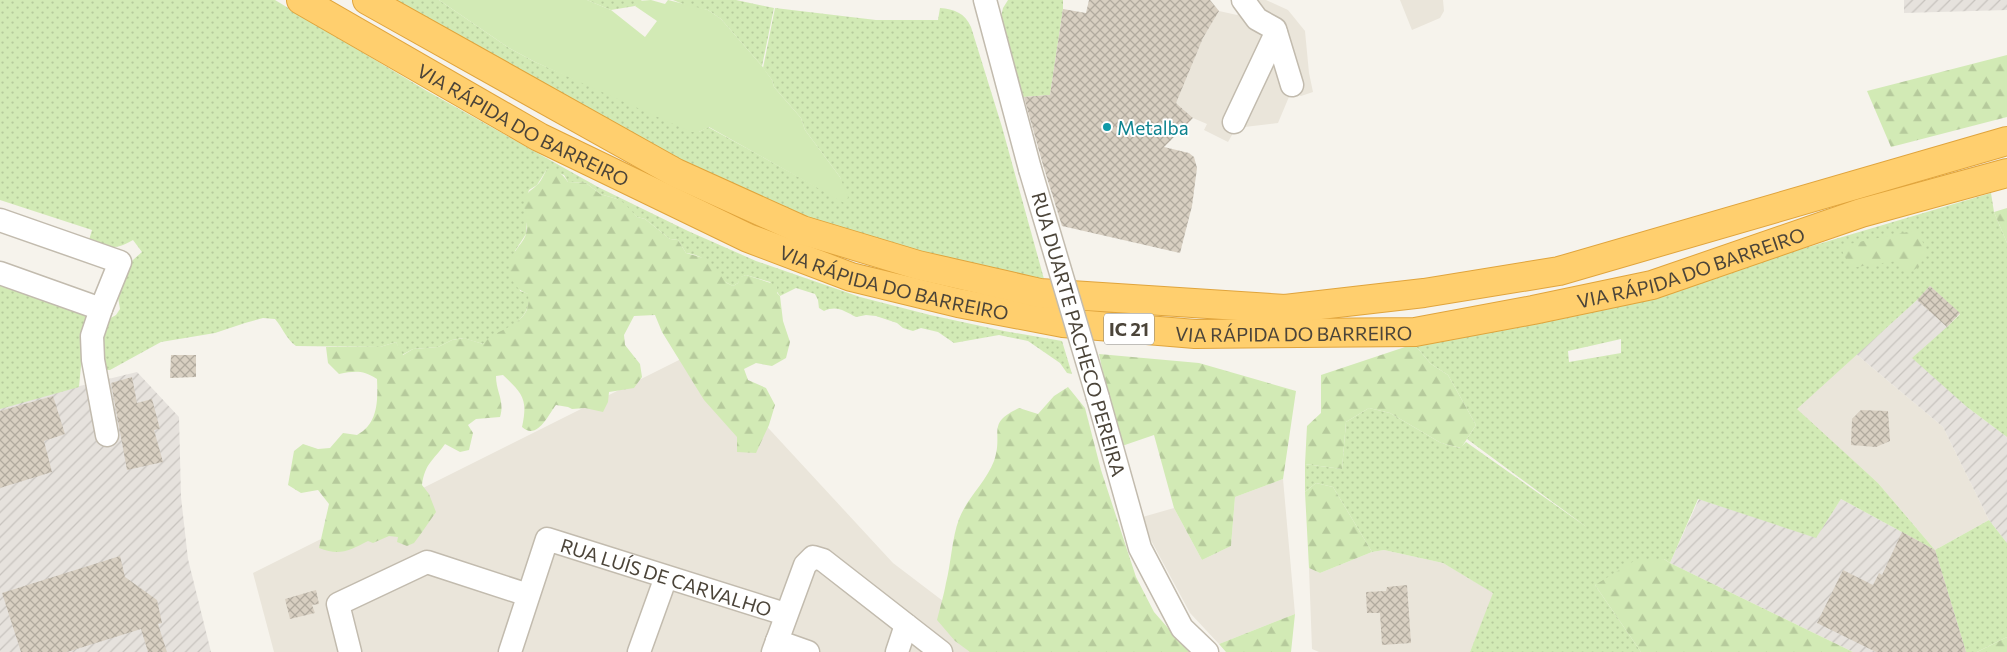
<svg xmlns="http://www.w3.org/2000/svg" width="2007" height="652" font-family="Commissioner,sans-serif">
	<defs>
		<pattern id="industrial-furrows" width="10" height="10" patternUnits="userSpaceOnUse" patternTransform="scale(1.25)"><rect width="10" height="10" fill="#e6e2dd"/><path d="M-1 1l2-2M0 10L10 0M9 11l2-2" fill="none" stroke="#c7c3be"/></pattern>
		<pattern id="grass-dots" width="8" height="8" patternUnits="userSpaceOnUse" patternTransform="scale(1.25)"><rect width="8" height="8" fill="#d2eab5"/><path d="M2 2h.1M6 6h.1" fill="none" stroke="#b6ca9c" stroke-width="1.8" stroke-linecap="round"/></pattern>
		<pattern id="forest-firs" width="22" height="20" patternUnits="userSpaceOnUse" patternTransform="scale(1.25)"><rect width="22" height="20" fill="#d2eab5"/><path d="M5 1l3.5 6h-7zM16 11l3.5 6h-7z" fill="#b6ca9c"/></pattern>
		<pattern id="building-cross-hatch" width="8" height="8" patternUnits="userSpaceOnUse" patternTransform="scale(1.25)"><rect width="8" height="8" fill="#d8cfc1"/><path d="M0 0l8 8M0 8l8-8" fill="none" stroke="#b1aa9e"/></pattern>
	</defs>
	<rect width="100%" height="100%" fill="#f6f3ec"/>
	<path fill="#eae5da" d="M1252,0H1266L1288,10L1305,31L1309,73L1313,92L1301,96L1291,92L1278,123L1236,128L1228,142L1204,130L1207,124L1193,118L1174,101L1179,94L1203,38L1219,11L1237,15Z
		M1400,0H1443L1444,11L1440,18L1412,30Z
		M697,351L893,563L1010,652H274L253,573Z
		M1856,354L1943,427L1989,520L1935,550L1878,483L1796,409Z
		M1283,479L1295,614L1219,644L1190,613L1139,518L1174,508L1202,560L1231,546L1235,497Z
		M1384,550L1443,563L1494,593L1470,652H1319L1312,649L1309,568L1320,573L1372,552Z"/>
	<path fill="url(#industrial-furrows)" d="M1904,0H2007V10L1904,13Z
		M1929,286L1960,313L1947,327L1967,407L2007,437V543L1989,520L1943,427L1856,354L1917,300Z
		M137,372L179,417L181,497L188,559L211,652H0V408L51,393Z
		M1699,499L1816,537L1841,499L1935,550L1966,652H1853L1670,563Z"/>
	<path fill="url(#grass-dots)" fill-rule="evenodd" d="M0,0H275L427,91L598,187L688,231L756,261L860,297L930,315L1004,331L1062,341L1072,374L1067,373L1060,363L1028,341L999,335L954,343L938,332L921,328L913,331L903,328L897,323L876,316L866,315L856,317C844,311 837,305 824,311L819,308L818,300L815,294L796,288L780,296L770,282L746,275L741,277L738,283L733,286C711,276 718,258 686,253L678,240L670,239L645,219L637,217L617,199L600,194L586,183L568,182L564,175L547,169L537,185L529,190L524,206L526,217V234L515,251L520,291L529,294C532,321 502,332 483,344L463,338L452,340L438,347L413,349L402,355L396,342L380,347L296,346C286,339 283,328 275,319L263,318L245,323L215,333L161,342L110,370H104L97,349L107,320L116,315L120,309L117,291L125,267L142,252L133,240C114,251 108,248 89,240L92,230L0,200Z
		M391,0H439L509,48L535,62L699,132L708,127L846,203L840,177L805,130L801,118L774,87L772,80L763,68L775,8L876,20H938L940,8C954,9 965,13 971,27L1002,127L1044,279L1015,275L934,257L809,218L723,183Z
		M587,0H642L635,6L611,10Z
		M673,0H736L774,8L762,66L721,19L708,10L690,7Z
		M1008,0H1063V9L1050,95L1023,97L1000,21L1003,8Z
		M1991,193L1994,212L2007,243V437L1967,407L1912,358L1947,327L1960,314L1930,286L1917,300L1797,409L1878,483L1935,550L1989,520L2007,543V637L1977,652H1966L1935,550L1841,499L1816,538L1698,499L1670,563L1664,559L1595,585L1641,652H1470L1493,593L1443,563L1384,550L1372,552L1333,487L1316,483L1305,492V464L1342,469L1346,422L1369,408L1390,413L1441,443L1460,448L1466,442L1588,528L1467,439L1476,425L1448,375L1431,364L1414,344L1751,264ZM1621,339V353L1569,362L1568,351Z
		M0,281L86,313L79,387L0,409Z"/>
	<path fill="url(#forest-firs)" d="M2007,55V117L1891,147L1867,91Z
		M547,169C557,170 562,173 568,182L586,183L600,194L617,199L624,203L637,217L645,219L670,239L678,240L686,253L707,259L727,283L733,286L738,283L740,277L746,275L777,285V293L780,296L783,321L790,342L786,358L772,366L756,363L744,369L748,380L766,388L775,405L769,425L756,453L737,452V437L704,400L662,332L655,315L634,316L624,335L625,345L640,364L642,377L634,388L609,392L608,402L603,412L585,408L572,409L568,407L556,405C548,415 537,441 522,427C528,399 523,394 503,375L496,376C496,392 505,401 500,417L476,419L468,425L473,433L469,450L460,452L445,444C433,461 425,463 422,485L429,494L436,512L420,535L414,543L407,546L397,542L398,537L389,536L373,543L368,541C349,551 339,556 319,548L329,504L318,490L301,493L288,485L294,451L303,444L318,449L330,448L343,433L357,435C378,424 378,401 377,379C362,370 356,371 339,374L328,363L326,347H380L396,342L403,355L413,349L438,347L452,340L464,338L483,344C497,326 533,327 528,294C513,289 506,273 512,257C515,249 524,242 526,234C528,225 524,216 524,207C523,193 529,193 537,185C541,182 544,174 547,169Z
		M2007,208V243L1994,212Z
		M1917,230L1926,249L1920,266L1909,273L1896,261L1850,268L1840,246Z
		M1414,344L1431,364L1448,375L1476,425L1461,448L1441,443L1390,413L1369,408L1346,422L1342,469L1305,464L1307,426L1321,413V375Z
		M1099,354L1199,363L1296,391L1283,479L1235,497L1231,546L1202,560L1174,508L1154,435L1119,447Z
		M1068,387L1085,408L1101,470L1136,577L1154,612L1189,652H970L955,641L937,620C940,607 944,595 946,583C951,564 952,537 959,519C967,498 986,482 994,461C1004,432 985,424 1019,408L1038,414L1054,396Z
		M1316,483L1333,487L1372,552L1320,573L1309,568L1305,492Z
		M1664,559L1670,563L1853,652H1641L1595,585L1634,561Z
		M1295,614L1291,652H1226L1219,644Z
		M2007,637V652H1977Z"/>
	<path fill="#d2eab5" d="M439,0H587L611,10L645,37L657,21L635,6L639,1L651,0L665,4L668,0L708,10L721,19L762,66L772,80L774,87L801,118L805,130L840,177L848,197L846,204L709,127L699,132H691L535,62L509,48Z"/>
	<path fill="url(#building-cross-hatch)" d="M1089,0H1210L1219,11L1203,38L1176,103L1193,118L1164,147L1189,153L1194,157L1197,168L1192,206L1180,253L1062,226L1043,165L1024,97L1050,95L1063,9L1086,13Z
		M1930,286L1960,313L1947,327L1917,300Z
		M171,355H196V377L170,378Z
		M132,377L137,403L152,399L160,429L154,430L163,462L127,470L111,383Z
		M53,396L65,434L44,441L52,472L0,488V411Z
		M1861,410L1888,411L1890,441L1876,447L1851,445L1852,419Z
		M1902,532L1935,550L1966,652H1876L1817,623L1843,570L1873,585L1879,573L1882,575Z
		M120,556L125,577L157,600L162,623L158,624L167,652H148L141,629L67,652H21L2,593Z
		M1407,585L1411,643L1382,645L1380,613H1367L1366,592L1386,591L1387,587Z
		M316,590L319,604L312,605L315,613L290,619L285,599Z"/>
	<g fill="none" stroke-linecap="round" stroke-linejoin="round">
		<defs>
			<g id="minor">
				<path d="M985,0L1030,169"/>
				<path d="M1243,0L1257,19L1275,29L1292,85"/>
				<path d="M1234,122L1276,33"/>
				<path d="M0,220L120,262L101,309L0,273"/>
				<path d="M101,309L92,336L93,360L107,435"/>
				<path d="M1098,398L1140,548L1182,628L1207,652"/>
				<path d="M777,641L808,652"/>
				<path d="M350,652L338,604L427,562L528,595"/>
				<path id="s1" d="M510,652L547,539L785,614"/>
				<path d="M639,652L666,577"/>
				<path d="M773,652L805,565L813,557L823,560L941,652"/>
				<path d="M897,652L906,625"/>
			</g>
			<g id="highway">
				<path id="s2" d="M301,0L539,137L748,238L851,277L958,303L1063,323L1195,334L1415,332L1533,310L1652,285L1861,213L2007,173"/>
				<path d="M367,0L676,173L802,230L918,265L1040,293L1285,309L1424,293L1559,271L2007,141"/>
			</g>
		</defs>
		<use href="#minor" stroke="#c2bbae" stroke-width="25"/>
		<use href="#highway" stroke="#e0a43c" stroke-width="30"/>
		<use href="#minor" stroke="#fff" stroke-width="22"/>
		<use href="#highway" stroke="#ffcf6e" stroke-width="28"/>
		<defs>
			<path id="minor-bridge" d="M1030,169L1098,398"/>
		</defs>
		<use href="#minor-bridge" stroke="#c2bbae" stroke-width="25" stroke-linecap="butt"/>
		<use href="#minor-bridge" stroke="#fff" stroke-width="22"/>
	</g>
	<circle fill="#0f9aa8" stroke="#fff" stroke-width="2" cx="1107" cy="127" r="5"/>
	<g text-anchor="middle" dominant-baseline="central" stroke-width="4" stroke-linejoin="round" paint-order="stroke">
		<rect fill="#fff" stroke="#817c74" stroke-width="1" x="1104" y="313.5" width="50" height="31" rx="4"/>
		<g font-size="18" font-weight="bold" fill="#4b4439">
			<text x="1129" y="329">IC 21</text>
		</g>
		<g font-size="19" fill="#4b4439" stroke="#fff">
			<text stroke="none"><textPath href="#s2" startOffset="255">VIA RÁPIDA DO BARREIRO</textPath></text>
			<text stroke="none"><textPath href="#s2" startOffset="1470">VIA RÁPIDA DO BARREIRO</textPath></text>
			<text stroke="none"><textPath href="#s2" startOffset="660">VIA RÁPIDA DO BARREIRO</textPath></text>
			<text stroke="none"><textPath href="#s2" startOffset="1065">VIA RÁPIDA DO BARREIRO</textPath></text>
			<text transform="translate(1079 334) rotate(74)">RUA DUARTE PACHECO PEREIRA</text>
			<text stroke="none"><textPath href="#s1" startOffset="244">RUA LUÍS DE CARVALHO</textPath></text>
		</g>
		<g font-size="19" fill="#0d838f" stroke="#fff" text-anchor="start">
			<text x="1117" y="127">Metalba</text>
		</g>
	</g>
</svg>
